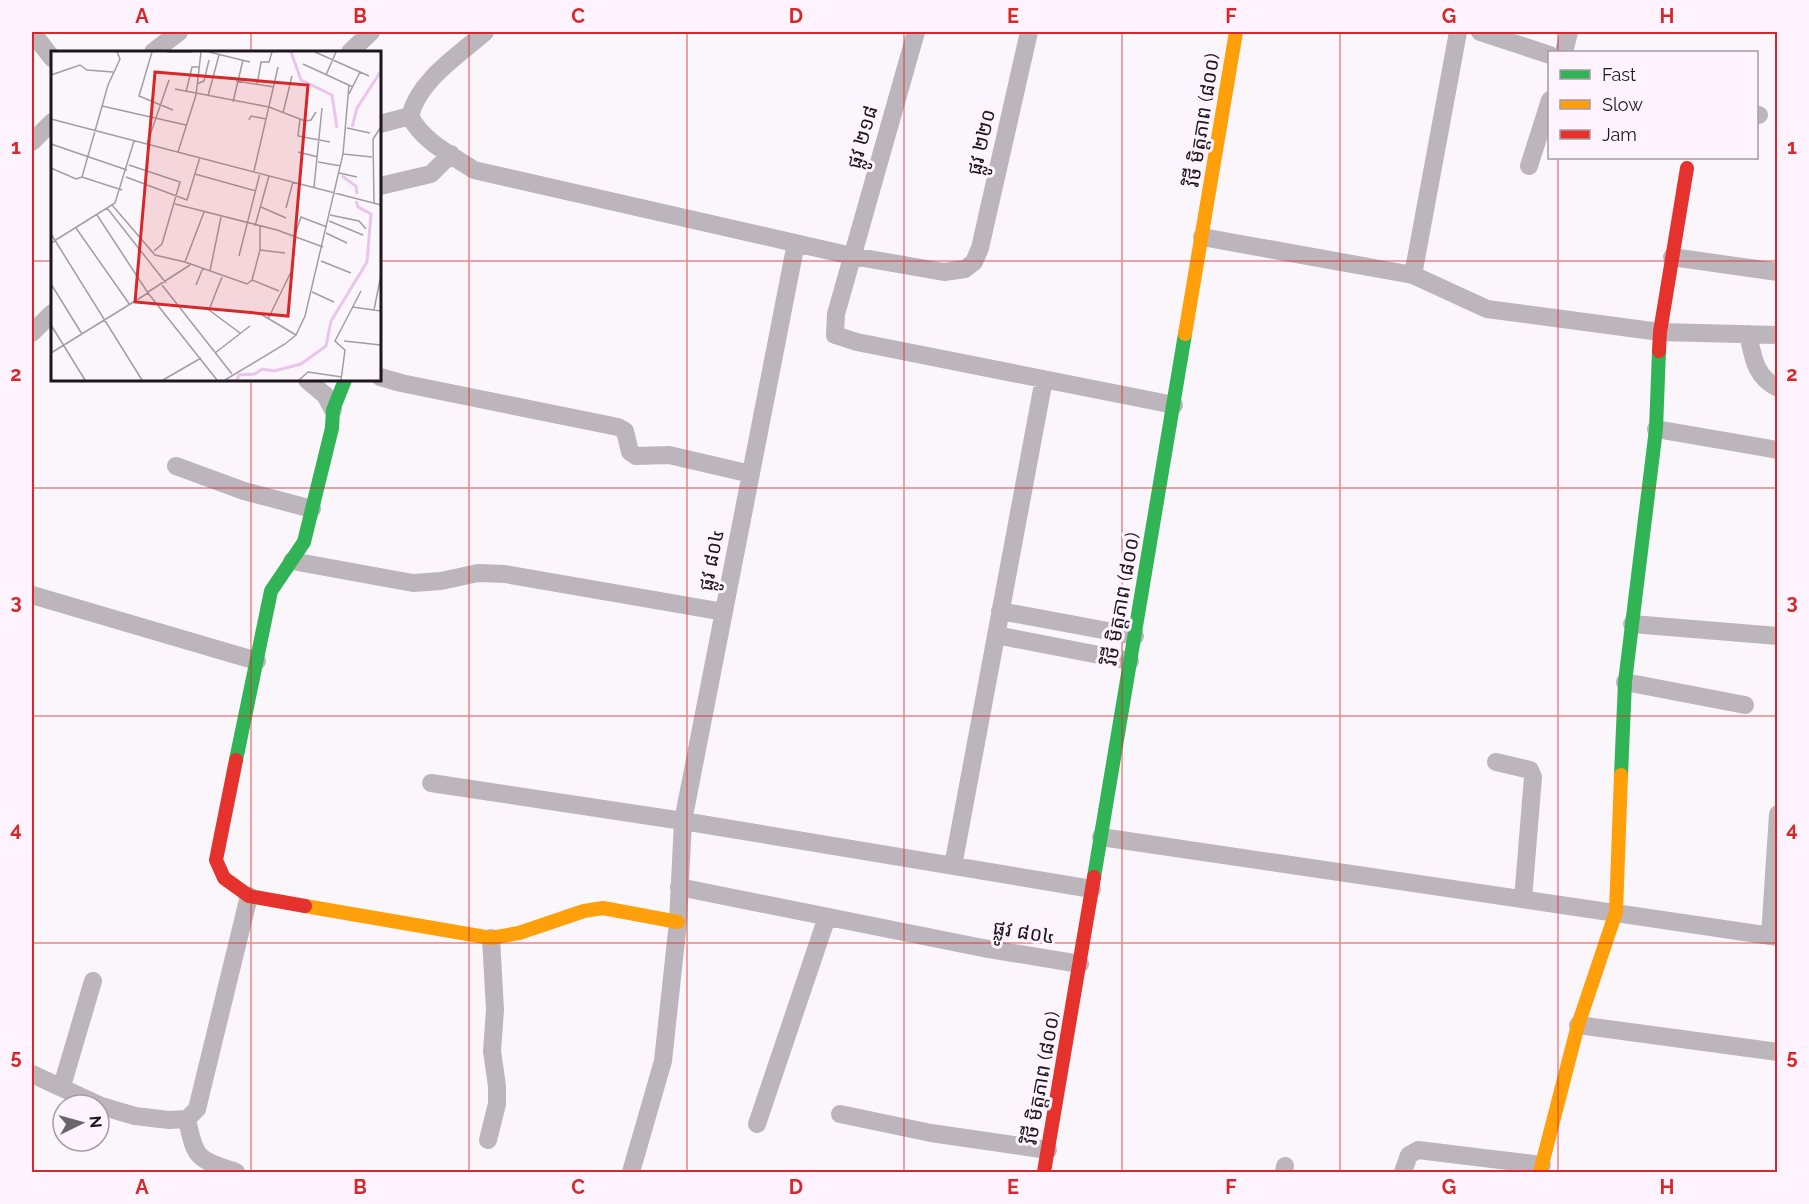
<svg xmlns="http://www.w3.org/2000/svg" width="1809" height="1204" font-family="Raleway,'Noto Sans Khmer',sans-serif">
	<rect width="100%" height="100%" fill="#fbf6fb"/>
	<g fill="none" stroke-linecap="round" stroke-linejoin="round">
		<path stroke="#bcb5bc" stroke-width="18" d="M32,32L52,58
			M916,32L836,314L835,335L857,342L1174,405
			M1480,32L1550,55
			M153,52L179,32
			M350,52L371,32
			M1564,52L1569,32
			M1756,115H1759
			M410,116C422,141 451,155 474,170L852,256L944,272L965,269L974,262L980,248L1029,32
			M410,116C419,80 458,56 485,32
			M380,124L410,116
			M32,142L52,122
			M1529,166L1550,100
			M380,186L431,174L451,154
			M1202,237L1413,275L1487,309L1660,332L1778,335
			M1672,257L1778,272
			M1413,275L1458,32
			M32,333L52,313
			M1748,334C1753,357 1755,377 1778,388
			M380,377L401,383L618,427L625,431L630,452L636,456L669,455L751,474
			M307,380L325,395L333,410
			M1656,429L1778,450
			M176,466L244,491L312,509
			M292,561L413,583L441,581L478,573L505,574L724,612
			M32,595L257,661
			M1000,611L1135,636
			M1632,624L1778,636
			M996,635L1130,661
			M1625,682L1745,705
			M1496,762L1530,770L1533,777L1523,899
			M431,783L683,821L1092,889
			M1101,837L1778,937
			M953,866L1044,379
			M679,887L983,948L1080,964
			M1770,936L1778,814
			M1578,1025L1778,1052
			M32,1074L101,1106L135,1116L169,1120L187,1119L197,1109L249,896
			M62,1086L93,981
			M840,1114L931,1133L1048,1150
			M187,1119C195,1160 198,1159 236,1172
			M757,1124L827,917
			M488,1140L497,1104V1086L492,1051L495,1010L491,938
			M631,1172L663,1061L678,922L683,821L796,243
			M1284,1172L1285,1166
			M1403,1172L1409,1155L1418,1150L1542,1165"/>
		<path stroke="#30b455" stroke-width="14" d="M236,760L271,591L304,542L332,428L333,410L345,380
			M1621,775L1625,682L1656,429L1659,351
			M1094,877L1185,334"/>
		<path stroke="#ff9f0a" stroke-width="14" d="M1185,334L1236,32
			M305,906L491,938L519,933L584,911L603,908L678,922
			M1540,1172L1578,1025L1616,912L1621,775"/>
		<path stroke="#e5322d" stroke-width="14" d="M1659,351L1660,332L1687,168
			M236,760L216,860L224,878L249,896L305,906
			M1044,1172L1094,877"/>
	</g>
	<path fill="none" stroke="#d62828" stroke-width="1.5" stroke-opacity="0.55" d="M251,32V52M469,32V1172M687,32V1172M904,32V1172M1122,32V1172M1340,32V1172M1558,32V52M1558,158V1172M32,261H52M380,261H1778M251,380V1172M32,488H1778M32,716H1778M32,943H1778"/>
	<g text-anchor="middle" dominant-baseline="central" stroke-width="6" stroke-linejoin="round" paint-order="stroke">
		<g font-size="20" fill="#1c171c" stroke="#fef3fe">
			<text transform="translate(1202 120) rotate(-81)">វិថី មិត្តភាព (៨០០)</text>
			<text transform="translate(862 137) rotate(-74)">ផ្លូវ ២១៨</text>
			<text transform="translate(981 142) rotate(-77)">ផ្លូវ ២២០</text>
			<text transform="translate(711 560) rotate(-79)">ផ្លូវ ៨០៤</text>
			<text transform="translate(1121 599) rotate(-80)">វិថី មិត្តភាព (៨០០)</text>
			<text transform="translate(1024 932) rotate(9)">ផ្លូវ ៨០៤</text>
			<text transform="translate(1041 1078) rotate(-80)">វិថី មិត្តភាព (៨០០)</text>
		</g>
	</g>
	<g transform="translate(51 51)">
		<rect width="330" height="330" fill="#fbf6fb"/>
		<path fill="none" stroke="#ebc4ed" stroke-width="3" d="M240,1L250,29L281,44L286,77M301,76L306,57L330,20M291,125L305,135L306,143M186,329L188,324L204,323L211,318L223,320L250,313L275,295L280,270L316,211L320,163L307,156L305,150"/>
		<path fill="none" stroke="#a29da2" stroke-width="1.5" d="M101,1L88,45L122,59M116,1H141M158,1L199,11M264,1L318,25M252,13L302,36M0,24L29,14L36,19L62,21M275,24L285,1M185,30L223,36M146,33L153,30L158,9M206,34L210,11H218L221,1M124,38L218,56L254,70L260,69L265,61M135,41L141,16H148M298,43L309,21M157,45L168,4M182,51L192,9M51,55L135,74M232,62L241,25M0,68L330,154M249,68L247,85L279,91M198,69L200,65L215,68M296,77L319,82M0,93L76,119M96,93L118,29M127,101L145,44L150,1M247,101L267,106M292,103L321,106M267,111L290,115M78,114L129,131L111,193L103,200M0,117L25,128L31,126L71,139M203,120L227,16M288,122L306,126M144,123L205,140M31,126L57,34L69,8L66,1M75,126L136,149L149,106M263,136L271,57M323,152L322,88L330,76M124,153L226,179L272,196M61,154L104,204L134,211M210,156L235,167M56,157L115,232M235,157L242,131M153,161L134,211L196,233L201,229L209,199V175M46,164L97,242L166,329M279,164L308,170L315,178M278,170L312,184M204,175L218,125M25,177L79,254M275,182L296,192M0,183L91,329M243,186L250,166L276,176M0,192L64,152L83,90M209,199L234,202M188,205L209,122M270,210L300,222M159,220L170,166M171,226L158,259L189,282M201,229L228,240M0,233L31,283M111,234L181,323M145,234L152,217M97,241L139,214M261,241L283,251M301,256L330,260M323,259L330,224M208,262L245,284M217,268L240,221M0,274L34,329M293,290L330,294M0,302L97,242M164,302L199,275M112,329L150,307M174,329L234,293L245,284L254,265L292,103L298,34M248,329L257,321L291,326M290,329L294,299L284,290L310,240"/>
		<path fill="#d62828" fill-opacity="0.15" stroke="#d62828" stroke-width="3" d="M104,21L257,34L237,265L84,251Z"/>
		<rect width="330" height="330" fill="none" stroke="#1c171c" stroke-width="3"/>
	</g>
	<rect width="1809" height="1204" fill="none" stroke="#fef3fe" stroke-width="66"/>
	<rect x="1548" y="51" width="210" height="108" fill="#fef3fe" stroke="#a49ba4" stroke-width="1.5"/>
	<rect x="1560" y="70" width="30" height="9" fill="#30b455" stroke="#a49ba4" stroke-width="1.5"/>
	<text x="1602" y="81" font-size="18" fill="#1c171c">Fast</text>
	<rect x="1560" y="100" width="30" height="9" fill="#ff9f0a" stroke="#a49ba4" stroke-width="1.5"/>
	<text x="1602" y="111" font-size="18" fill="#1c171c">Slow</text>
	<rect x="1560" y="130" width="30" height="9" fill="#e5322d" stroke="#a49ba4" stroke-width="1.5"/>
	<text x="1602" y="141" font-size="18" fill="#1c171c">Jam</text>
	<g transform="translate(81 1123) rotate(85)"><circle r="28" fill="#fef3fe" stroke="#a49ba4" stroke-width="1.5"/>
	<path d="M0-4.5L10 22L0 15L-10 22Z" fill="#6a656a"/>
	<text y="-9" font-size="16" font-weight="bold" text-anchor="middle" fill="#1c171c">N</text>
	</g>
	<rect x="33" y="33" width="1743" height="1138" fill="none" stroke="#d62828" stroke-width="2"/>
	<g font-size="20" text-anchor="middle" font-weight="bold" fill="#d62828">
		<text x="142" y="23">A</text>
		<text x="360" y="23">B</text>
		<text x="578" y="23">C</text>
		<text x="796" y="23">D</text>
		<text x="1013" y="23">E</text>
		<text x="1231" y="23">F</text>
		<text x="1449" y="23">G</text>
		<text x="1667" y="23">H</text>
		<text x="16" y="154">1</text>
		<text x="1792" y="154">1</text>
		<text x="16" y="381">2</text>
		<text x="1792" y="381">2</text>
		<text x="16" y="609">3</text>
		<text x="1792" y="609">3</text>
		<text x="16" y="836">4</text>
		<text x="1792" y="836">4</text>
		<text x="16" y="1064">5</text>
		<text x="1792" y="1064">5</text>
		<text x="142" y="1194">A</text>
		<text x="360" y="1194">B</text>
		<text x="578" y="1194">C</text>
		<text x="796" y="1194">D</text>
		<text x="1013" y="1194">E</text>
		<text x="1231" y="1194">F</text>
		<text x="1449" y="1194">G</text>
		<text x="1667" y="1194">H</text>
	</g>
</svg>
